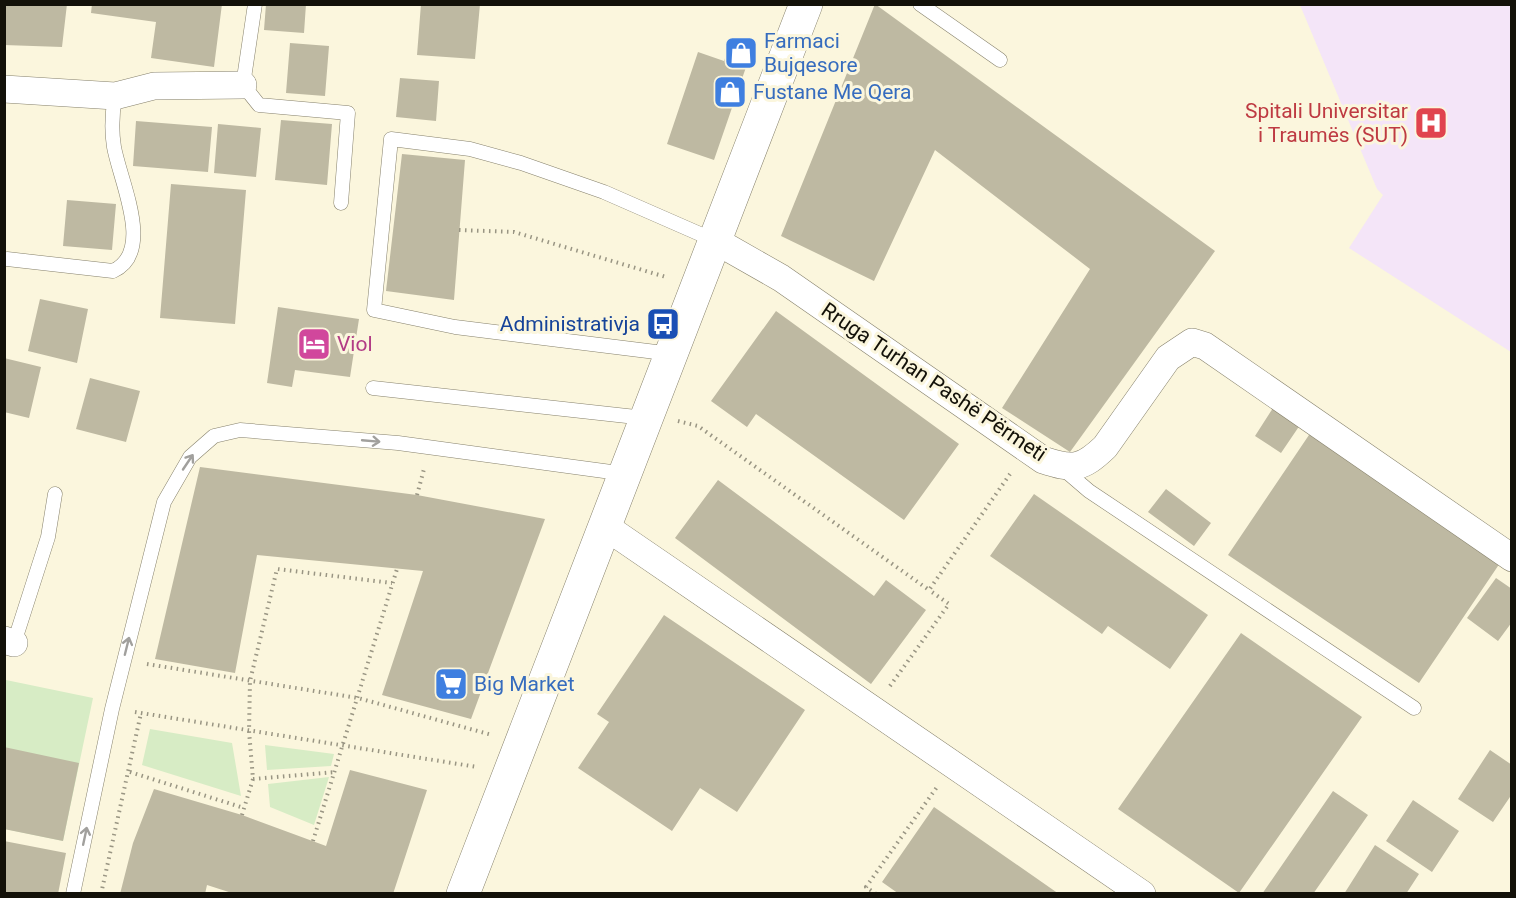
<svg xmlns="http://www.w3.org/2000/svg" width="1516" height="898" font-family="Roboto,sans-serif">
	<rect width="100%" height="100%" fill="#fbf6dd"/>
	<path fill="#f4e5f8" d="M1300,5H1511V352L1349,248L1383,195L1377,189Z"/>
	<path fill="#d7ecc5" d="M6,680L93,698L63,841L5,829Z
		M150,729L232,743L241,796L142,765Z
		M265,745L334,754L331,766L267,770Z
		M329,777L314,825L270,807L268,784Z"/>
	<path fill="#beb9a2" d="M4,4H67L62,47L4,45Z
		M92,4H222L214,67L151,58L156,22L91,13Z
		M266,4H306L304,33L264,30Z
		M421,4H480L475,59L417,55Z
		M875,4L1215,251L1070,452L1002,408L1090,269L935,150L874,281L781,236Z
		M733,37L754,44L714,160L667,144L698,52L724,61Z
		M290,43L329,46L325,96L286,93Z
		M400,78L439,81L436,121L396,117Z
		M281,120L332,124L327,185L275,180Z
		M136,121L212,127L208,172L133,166Z
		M218,124L261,128L256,177L214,173Z
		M402,154L465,160L454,300L386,291Z
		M171,184L246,190L235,324L160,318Z
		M67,200L116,204L112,250L63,246Z
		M40,299L88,309L77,363L28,351Z
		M278,307L359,319L350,377L295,370L292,387L267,383Z
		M776,311L959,444L904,520L756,414L747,427L711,401Z
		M4,358L41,367L29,418L4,412Z
		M90,378L140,391L126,442L76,429Z
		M1273,408L1300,425L1281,453L1255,436Z
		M1311,432L1502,560L1419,683L1228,555Z
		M200,467L417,495L545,519L471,719L382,695L423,571L257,555L235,673L155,659Z
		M718,480L874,596L886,580L926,610L871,684L675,538Z
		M1166,489L1211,523L1194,546L1148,512Z
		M1034,494L1208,615L1170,669L1108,626L1102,634L990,556Z
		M1496,578L1512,589V622L1498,641L1467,618Z
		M664,615L805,710L737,812L700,788L672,831L578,768L609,722L597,714Z
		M1241,633L1362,717L1239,893L1118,809Z
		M4,747L79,763L63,841L4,829Z
		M1490,750L1512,765V794L1493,822L1458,799Z
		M350,770L427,790L393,894H235L207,885L205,894H120L133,843L154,789L242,815L326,846Z
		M1333,791L1368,815L1313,894H1262Z
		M1413,800L1459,831L1432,872L1386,841Z
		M934,807L1059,894H899L882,882Z
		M4,841L66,853L58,894H4Z
		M1375,845L1419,874L1406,894H1344Z"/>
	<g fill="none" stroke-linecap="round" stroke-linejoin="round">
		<defs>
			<path id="service" d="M255,4L243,85L259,105L348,113L341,203
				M920,4L1000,60
				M7,259L113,271C155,252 120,181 114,147C111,129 112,114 115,96
				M672,354L455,327L374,310L391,139L470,149L521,163L604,192L716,241
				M373,388L645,418
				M1061,467L1089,491L1414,708
				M14,643L48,537L55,494
				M73,894L112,709L164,502L190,457L214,436L240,430L398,443L626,474"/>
			<path id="minor" d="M4,89L115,96L154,86L243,85
				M716,241L781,278L1043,460C1073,470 1082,469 1105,447L1168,358L1192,342L1205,346L1512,558
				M606,527L1142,894
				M4,640L14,643"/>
			<path id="secondary" d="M463,894L806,4"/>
		</defs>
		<use href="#service" stroke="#86816c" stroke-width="15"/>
		<use href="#minor" stroke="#86816c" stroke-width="28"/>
		<use href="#secondary" stroke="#86816c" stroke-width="34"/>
		<path stroke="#999583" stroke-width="4" stroke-dasharray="1.5 4.5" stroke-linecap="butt" d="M459,230L514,232L666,277
			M678,421L698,426L929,590L1010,474
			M417,495L424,469
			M147,664L358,698L492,735
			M890,686L949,604L929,590
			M135,712L477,767
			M130,772L244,808
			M253,779L336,772
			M242,815L253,779L249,731L250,681L277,569L392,583
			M313,841L397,569
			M101,894L141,713
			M221,894L222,889
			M876,894L866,887L937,787"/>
		<use href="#service" stroke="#fff" stroke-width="14"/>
		<use href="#minor" stroke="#fff" stroke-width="27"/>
		<use href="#secondary" stroke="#fff" stroke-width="33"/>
	</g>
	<defs><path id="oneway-shaft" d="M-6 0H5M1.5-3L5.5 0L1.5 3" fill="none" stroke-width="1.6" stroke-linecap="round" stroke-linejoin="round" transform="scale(1.5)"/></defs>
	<g stroke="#a1a09d">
		<use href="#oneway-shaft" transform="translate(371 441) rotate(5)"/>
		<use href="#oneway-shaft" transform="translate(188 462) rotate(-56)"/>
		<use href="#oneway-shaft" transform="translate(127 646) rotate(-76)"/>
		<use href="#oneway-shaft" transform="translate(85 836) rotate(-78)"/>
	</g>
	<defs>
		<symbol id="shop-square" viewBox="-11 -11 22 22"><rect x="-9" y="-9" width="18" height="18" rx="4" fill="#3f7fe0" stroke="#fbf6dd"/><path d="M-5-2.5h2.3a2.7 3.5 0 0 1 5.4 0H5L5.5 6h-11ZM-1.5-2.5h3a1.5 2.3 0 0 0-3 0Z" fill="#fff"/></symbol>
		<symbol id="hospital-square" viewBox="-11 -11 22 22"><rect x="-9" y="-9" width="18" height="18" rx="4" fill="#e0444e" stroke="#fbf6dd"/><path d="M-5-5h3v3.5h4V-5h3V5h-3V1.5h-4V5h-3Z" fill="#fff"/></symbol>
		<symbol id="bus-square" viewBox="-11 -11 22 22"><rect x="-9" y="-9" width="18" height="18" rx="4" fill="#1a4fb4" stroke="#fbf6dd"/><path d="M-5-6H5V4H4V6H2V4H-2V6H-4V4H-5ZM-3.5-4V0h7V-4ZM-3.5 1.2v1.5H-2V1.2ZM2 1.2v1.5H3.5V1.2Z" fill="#fff"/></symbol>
		<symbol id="hotel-square" viewBox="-11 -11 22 22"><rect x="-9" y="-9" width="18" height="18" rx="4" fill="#d1479c" stroke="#fbf6dd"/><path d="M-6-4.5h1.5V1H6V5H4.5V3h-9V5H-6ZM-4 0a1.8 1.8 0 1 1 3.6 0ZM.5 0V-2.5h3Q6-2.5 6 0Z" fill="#fff"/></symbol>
		<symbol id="supermarket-square" viewBox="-11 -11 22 22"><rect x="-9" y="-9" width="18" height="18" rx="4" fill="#3f7fe0" stroke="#fbf6dd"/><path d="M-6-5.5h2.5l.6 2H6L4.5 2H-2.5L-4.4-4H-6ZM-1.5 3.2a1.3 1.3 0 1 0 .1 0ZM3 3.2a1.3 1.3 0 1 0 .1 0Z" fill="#fff"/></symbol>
	</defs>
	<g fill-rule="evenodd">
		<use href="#shop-square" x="722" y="34" width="38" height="38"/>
		<use href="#shop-square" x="711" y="73" width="38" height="38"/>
		<use href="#hospital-square" x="1412" y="104" width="38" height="38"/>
		<use href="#bus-square" x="644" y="305" width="38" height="38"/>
		<use href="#hotel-square" x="295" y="325" width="38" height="38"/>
		<use href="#supermarket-square" x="432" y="665" width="38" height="38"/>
	</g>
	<g text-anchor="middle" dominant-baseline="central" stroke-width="6" stroke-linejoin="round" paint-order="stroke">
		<g font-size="21" fill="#366cbe" stroke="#fbf6dd" text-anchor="start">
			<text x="764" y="41">Farmaci<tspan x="764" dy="24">Bujqesore</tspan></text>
			<text x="753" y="92">Fustane Me Qera</text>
			<text x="474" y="684">Big Market</text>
		</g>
		<g font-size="21" fill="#be3a42" stroke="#fbf6dd" text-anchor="end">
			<text x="1408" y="111">Spitali Universitar<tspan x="1408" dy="24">i Traumës (SUT)</tspan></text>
		</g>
		<g font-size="21" fill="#164399" stroke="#fbf6dd" text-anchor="end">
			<text x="640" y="324">Administrativja</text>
		</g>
		<g font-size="21" fill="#b23c85" stroke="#fbf6dd" text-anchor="start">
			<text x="337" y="344">Viol</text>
		</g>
		<g font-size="21" fill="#131109" stroke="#fbf6dd">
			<text transform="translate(934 382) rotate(34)">Rruga Turhan Pashë Përmeti</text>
		</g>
	</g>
	<rect width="1516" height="898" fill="none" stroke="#131109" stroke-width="12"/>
</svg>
